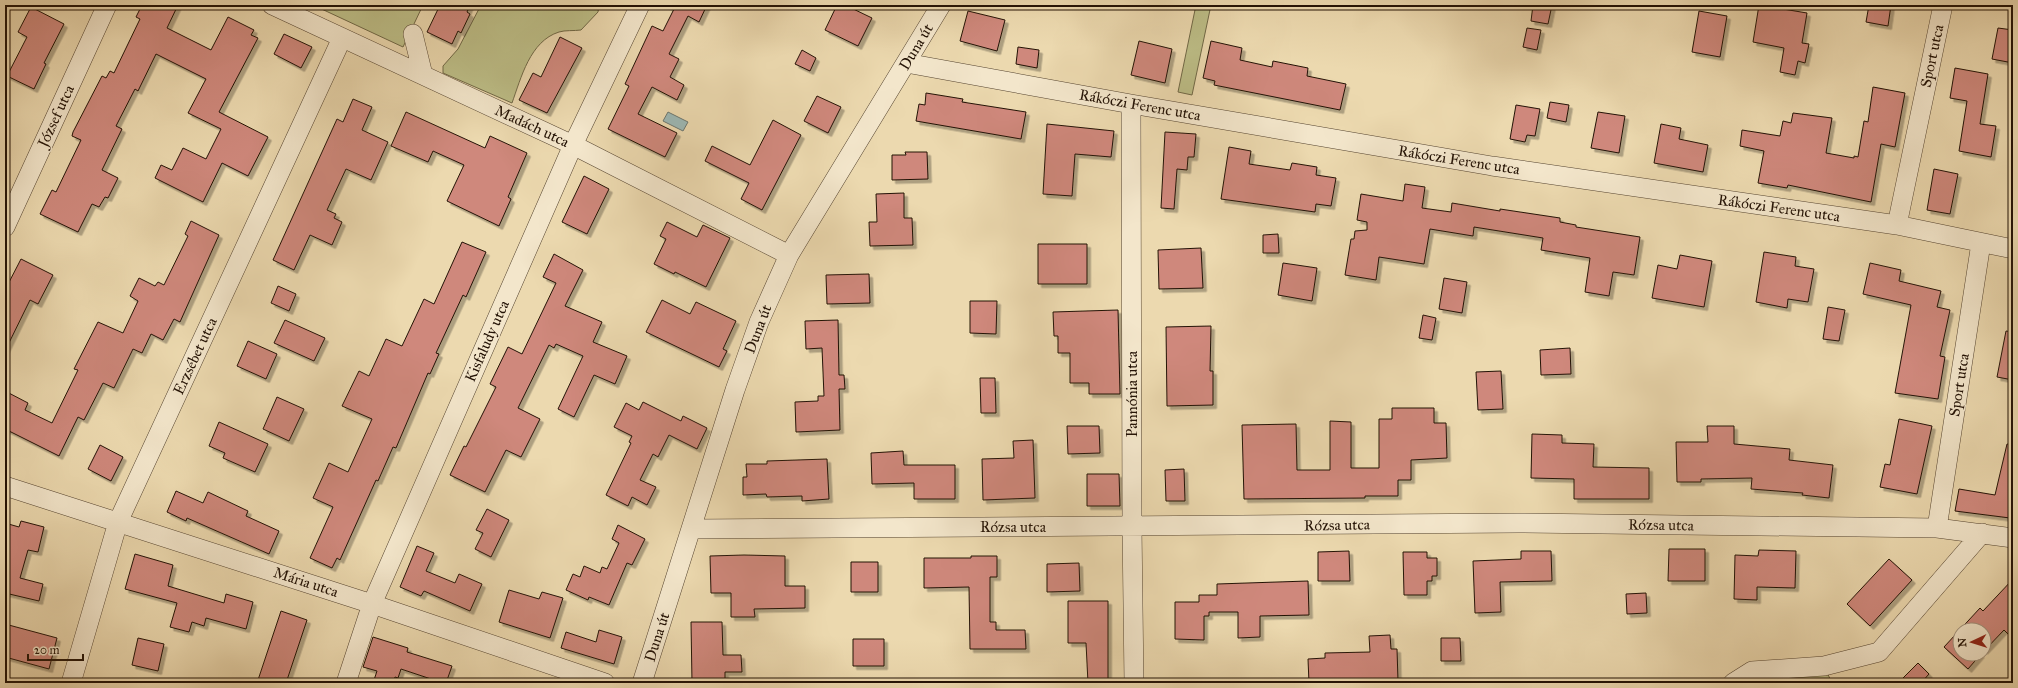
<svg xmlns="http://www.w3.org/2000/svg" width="2018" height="688" font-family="'IM FELL Great Primer',serif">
	<defs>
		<filter id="shadow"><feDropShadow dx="3.5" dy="3.5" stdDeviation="0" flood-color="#0004"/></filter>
	</defs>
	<rect width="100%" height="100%" fill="#ecd9af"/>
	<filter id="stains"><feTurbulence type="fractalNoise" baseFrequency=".005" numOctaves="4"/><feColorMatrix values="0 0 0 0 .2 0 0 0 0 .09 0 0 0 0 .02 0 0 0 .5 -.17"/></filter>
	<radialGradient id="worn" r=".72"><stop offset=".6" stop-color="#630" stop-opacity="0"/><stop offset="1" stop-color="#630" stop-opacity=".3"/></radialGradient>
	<path fill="#bdbe87" stroke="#706846" d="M313,5H423L403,47Z
		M481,5H599L598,12L581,30C574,31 565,30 559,32C530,41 521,78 512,103L443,73V66L458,49Z
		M1196,5H1211L1192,95L1178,92Z
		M1824,666L1832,683H1733Z"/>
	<path fill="#9db8b5" stroke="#6c766f" d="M668,112L688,122L683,131L663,121Z"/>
	<path fill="#cf887b" stroke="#231205" filter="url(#shadow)" d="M142,5H178L167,28L211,50L228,17L254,30L251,35L258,38L219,112L268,137L248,176L222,163L203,202L155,178L161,165L172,170L183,148L206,159L221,129L188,113L206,79L156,54L138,91L135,89L116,126L122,129L102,170L118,178L108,198L105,197L99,207L92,204L78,232L40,214L52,190L56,192L81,140L72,136L73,132L102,76L106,78L110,71L114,73L140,19L136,17Z
		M440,5H470L467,12L470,14L461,33L458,31L452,44L427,32Z
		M665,5H707L699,22L688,16L669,54L679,59L670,77L684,85L677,100L652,87L638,114L677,133L665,157L608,129L629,86L625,84L652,26L663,31L674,9Z
		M837,5H845L872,18L858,46L825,30Z
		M1533,5H1552L1548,24L1531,21Z
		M1759,5L1807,13L1802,43L1809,44L1805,63L1798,61L1795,75L1780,72L1784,48L1753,42Z
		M1869,5H1891L1888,26L1866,22Z
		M31,7L64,24L44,63L46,64L34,89L7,76L27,37L18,32Z
		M968,11L1005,20L997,51L960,41Z
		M1699,11L1727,16L1720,57L1692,52Z
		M1527,28L1541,30L1537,50L1523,47Z
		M1998,28L2013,30V63L1992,59Z
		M284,34L312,47L301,68L274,54Z
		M560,37L582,48L547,113L519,100L533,73L541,77Z
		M1139,41L1172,49L1165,83L1131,75Z
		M1211,41L1242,48L1240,60L1272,67L1273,61L1308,68L1307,76L1346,84L1340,110L1214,85L1215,81L1203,78Z
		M1018,47L1039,50L1037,68L1016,64Z
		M802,50L816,58L810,71L795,64Z
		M1955,68L1988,74L1980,124L1996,126L1991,157L1959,151L1967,101L1950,98Z
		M1873,87L1905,93L1895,147L1881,144L1871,202L1788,185L1787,188L1758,183L1764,151L1740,146L1742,130L1780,136L1783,121L1791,123L1793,113L1832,118L1826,153L1854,158V156L1858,157L1864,121L1868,122Z
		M926,93L963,99L962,102L1026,112L1021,139L916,121L919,104L925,105Z
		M817,96L841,107L828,133L804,121Z
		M353,99L372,107L362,130L388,142L371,180L346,169L327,210L336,214L334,218L342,222L332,245L310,235L294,270L273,260L337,119L343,122Z
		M1550,102L1569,105L1566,122L1547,118Z
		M1516,105L1540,109L1535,136L1527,135L1525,142L1510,139Z
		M406,112L485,148L490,136L527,153L508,197L511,199L499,226L447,201L464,165L433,151L428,162L391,146Z
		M1598,112L1625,116L1619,153L1591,148Z
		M773,120L801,135L762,210L741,199L749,183L705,161L712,146L750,165Z
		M1047,124L1114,131L1111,157L1075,154L1072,196L1043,194Z
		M1661,124L1681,128L1679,139L1708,145L1703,172L1654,163Z
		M1165,132L1196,134L1194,157H1188L1187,170L1177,169L1174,209L1161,208Z
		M1229,147L1251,151L1249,164L1290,170L1292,163L1317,167L1316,175L1336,178L1331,206L1316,204L1315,212L1221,199Z
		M905,152H927L928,179L892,180V155H906Z
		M1934,169L1958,174L1950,214L1927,210Z
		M584,176L609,189L587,234L562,222Z
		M1405,184L1425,187L1422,208L1451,212L1452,203L1500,211V209L1560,218V222L1576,225V227L1640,237L1634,275L1613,272L1609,296L1585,292L1590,258L1541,250L1543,238L1474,227L1473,236L1430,229L1424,264L1379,257L1376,280L1345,275L1351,239H1354L1355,231L1367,230V222L1357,220L1361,194L1403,201Z
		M904,193V218H912L913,245L870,246L869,222H877L876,194Z
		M191,221L219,235L180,322L174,319L163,340L151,334L142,353L133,349L114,388L103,383L84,420L78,417L59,456L5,429V391L28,403L25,410L52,423L78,370L74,369L98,322L123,333L138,301L130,296L139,278L155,286L158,282L164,285L188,236L185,234Z
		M667,222L697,237L703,225L730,238L706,287L675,272L674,274L654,264L666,239L660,236Z
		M1278,234L1279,253H1263V235Z
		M462,242L486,252L466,297L463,295L436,353L439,354L430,374L428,373L396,448L393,447L378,481L376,480L340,560L337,558L332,568L310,558L333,507L313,498L329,463L348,472L372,419L342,406L359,371L369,376L386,339L402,346L424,299L434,304Z
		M1038,244H1087V284H1038Z
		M1201,248L1203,288L1159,289L1158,250Z
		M1764,252L1796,257L1795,266L1814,269L1808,302L1788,299L1787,308L1756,302Z
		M554,254L583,270L565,306L602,322L593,342L627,356L615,384L594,375L574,417L558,409L583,356L556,344L554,348L549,345L518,408L540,419L521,457L506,450L485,492L450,475L464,446L466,447L496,387L490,384L508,347L522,354L556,283L543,277Z
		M1680,255L1712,261L1704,307L1652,298L1658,265L1677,269Z
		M21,259L53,275L38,304L30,300L5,351V290Z
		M1283,263L1317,268L1312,301L1278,295Z
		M1870,263L1901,270L1899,281L1941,291L1937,307L1950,310L1940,356L1945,357L1938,399L1895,393L1911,305L1863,294Z
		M869,274L870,303L827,304L826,275Z
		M1444,278L1467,282L1462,313L1439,309Z
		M278,286L296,294L289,311L271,303Z
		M662,300L690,314L696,302L736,321L723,349L727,351L719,367L646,332Z
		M970,301H997L996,334L970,333Z
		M1828,307L1845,310L1839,341L1823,339Z
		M1118,310L1120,394H1089V383H1070V353H1058V336H1054L1053,312Z
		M1423,315L1436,318L1432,340L1419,338Z
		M285,320L325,338L314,361L274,343Z
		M838,320L839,375H844L845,389H839L840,430L796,432L795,402L818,401V396H824L822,348L806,349L805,321Z
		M1211,326L1210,371H1213V405L1167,406L1166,327Z
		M2006,331L2013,332V380L1997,377Z
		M248,341L277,354L266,379L237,366Z
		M1570,348L1571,374L1541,375L1540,350Z
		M1501,371L1503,409L1478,410L1476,372Z
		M980,378H995L996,413H981Z
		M277,397L304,409L289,441L263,429Z
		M643,402L681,421L683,416L707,428L697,449L669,435L658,457L653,454L640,480L656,487L647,505L632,497L628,506L606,495L631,443L629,442L632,436L614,427L626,403L639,410Z
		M1392,408H1434V423H1446L1447,458L1411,460V480H1398V496H1365V498L1244,499L1242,425L1296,424L1297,470H1330V421L1351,422V468H1379V419H1392Z
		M1899,419L1932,426L1917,494L1880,487L1885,464L1890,465Z
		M219,422L268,444L255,472L223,458L225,453L209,446Z
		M1067,426H1099L1100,453L1068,454Z
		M1707,426H1734V444L1790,449L1789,460L1833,465L1829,498L1802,495L1803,493L1751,489L1752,478L1701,479V482H1677L1676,442H1708Z
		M1532,434L1562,435V443L1594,444L1593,467L1649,468V499H1574V479L1531,478Z
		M1033,440L1035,498L983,500L982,459L1014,458L1013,441Z
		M2007,444L2013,445V504L2010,518L1955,511L1959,489L1995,495Z
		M100,445L123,457L111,481L88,469Z
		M903,451L904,465H955V499H914V483L872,484L871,453Z
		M827,459L829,499L802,501V496L767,497L766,494L743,495V477H747L746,464H767V461Z
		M1184,469L1185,501H1166L1165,470Z
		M1087,474H1119L1120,506H1087Z
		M176,491L203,503L208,492L248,511L246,516L279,531L269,554L187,518L186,521L167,512Z
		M487,509L509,520L491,557L475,549L483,533L476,530Z
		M21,521L44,527L38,552L28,550L20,578L43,584L39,601L5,593V523L19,527Z
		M618,525L645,539L632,565L627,563L609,605L589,597L588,600L566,590L573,574L580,577L584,566L600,573L602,567L607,569L619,543L612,539Z
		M417,546L434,553L426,571L455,583L459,574L482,584L470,611L424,591L421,596L400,587Z
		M1669,549H1705V581H1668Z
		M1759,550L1796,551L1795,588L1757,587V600L1734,599L1735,555L1758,556Z
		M1349,551L1350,581H1318V552Z
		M1521,551H1551L1552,581L1500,582L1501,612L1475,613L1473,561L1521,559Z
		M1403,552H1427V558H1437V576H1432V581H1427V595H1404Z
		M135,554L173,565L168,586L224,603L226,594L253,602L246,629L206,618L204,626L192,622L189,632L170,627L177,603L125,589Z
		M744,555L785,556V586H805V608L754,609L755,617H731V593H711L710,556Z
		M971,556H997V577H990V622H996V630H1025L1026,649H970L969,587L924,588V558H971Z
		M1889,559L1912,580L1870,626L1847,604Z
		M851,562H878V592H851Z
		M1079,563L1080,591L1047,592V564Z
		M2013,579V639L2004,630L1984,651V630H1960V654H1981L1968,669L1944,647L1980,608L1983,611Z
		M1308,581L1309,615L1260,616V637L1238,638V612H1209V616H1204V640L1175,639V602H1199V595H1217V584Z
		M509,590L539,599L542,592L563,598L550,638L499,622Z
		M1646,593L1647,613L1627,614L1626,594Z
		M1068,601H1108V683H1088L1086,643H1068Z
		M281,611L307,620L286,683H257Z
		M691,622H722L723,655H741L742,672H725V683H692Z
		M5,624L57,638L49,669L5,657Z
		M599,630L622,637L614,664L561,648L566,632L596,642Z
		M1390,635L1391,649H1397L1398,681L1309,683L1308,659L1325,658V653L1370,652L1369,636Z
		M373,637L408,648L407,652L452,666L446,683H429L431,679L401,669L398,678L395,677L393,683H373L377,671L363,667Z
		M138,638L164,644L158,671L132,665Z
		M1441,638H1460L1461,661H1441Z
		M853,639H884V666H853Z
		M1918,663L1929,674L1921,683H1898Z"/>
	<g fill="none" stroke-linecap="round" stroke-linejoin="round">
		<defs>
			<path id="minor" d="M272,5L573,145L789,255
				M413,34L423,75
				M906,63L1131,104L1492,166L1897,225L2013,249
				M1131,104L1132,527L1134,683
				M1897,225L1943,5
				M5,227L107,5
				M5,486L372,604L605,683
				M1937,528L1981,243
				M692,529L1518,523L1937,528L2013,538
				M71,683L118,522L342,38
				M346,683L372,604L573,145L640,5
				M642,683L735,390L759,322L789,255L941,5
				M1733,683L1752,671L1824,666L1879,652L1982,533"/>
		</defs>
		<use href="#minor" stroke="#554430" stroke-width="20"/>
		<use href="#minor" stroke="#f3e6cb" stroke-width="19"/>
	</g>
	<g text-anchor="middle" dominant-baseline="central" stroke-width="3" stroke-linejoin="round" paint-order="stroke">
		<g font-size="15" fill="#231205" stroke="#f3e6cb">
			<text transform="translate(916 47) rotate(-59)">Duna út</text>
			<text transform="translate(1932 56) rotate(-78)">Sport utca</text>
			<text transform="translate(1140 105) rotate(10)">Rákóczi Ferenc utca</text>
			<text transform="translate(56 116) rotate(-65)">József utca</text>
			<text transform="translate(532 126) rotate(25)">Madách utca</text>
			<text transform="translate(1459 160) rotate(9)">Rákóczi Ferenc utca</text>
			<text transform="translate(1779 208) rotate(8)">Rákóczi Ferenc utca</text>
			<text transform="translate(758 329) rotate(-69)">Duna út</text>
			<text transform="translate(487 341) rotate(-66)">Kisfaludy utca</text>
			<text transform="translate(195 356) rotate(-65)">Erzsébet utca</text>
			<text transform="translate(1959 385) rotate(-81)">Sport utca</text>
			<text transform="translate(1132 394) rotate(-90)">Pannónia utca</text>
			<text transform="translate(1337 525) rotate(-1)">Rózsa utca</text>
			<text transform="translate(1661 525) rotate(1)">Rózsa utca</text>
			<text x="1013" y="527">Rózsa utca</text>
			<text transform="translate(306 582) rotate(18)">Mária utca</text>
			<text transform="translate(657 637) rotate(-72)">Duna út</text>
		</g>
	</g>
	<rect width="2018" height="688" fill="none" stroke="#ecd9af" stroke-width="20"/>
	<rect x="6" y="6" width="2006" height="676" fill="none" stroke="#231205" stroke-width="2"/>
	<rect x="10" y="10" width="1998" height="668" fill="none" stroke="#231205"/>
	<g transform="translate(1972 642) rotate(266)"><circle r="19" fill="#f3e6cb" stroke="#a0917c"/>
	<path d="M0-3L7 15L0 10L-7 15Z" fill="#8f2418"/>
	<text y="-6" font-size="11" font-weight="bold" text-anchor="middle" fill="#231205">N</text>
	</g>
	<path d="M28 654v6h55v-6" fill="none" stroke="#231205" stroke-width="2"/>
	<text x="34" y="654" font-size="12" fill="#231205" stroke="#f3e6cb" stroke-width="3" paint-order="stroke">20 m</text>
	<rect width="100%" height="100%" filter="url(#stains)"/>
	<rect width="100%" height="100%" fill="url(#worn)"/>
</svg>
